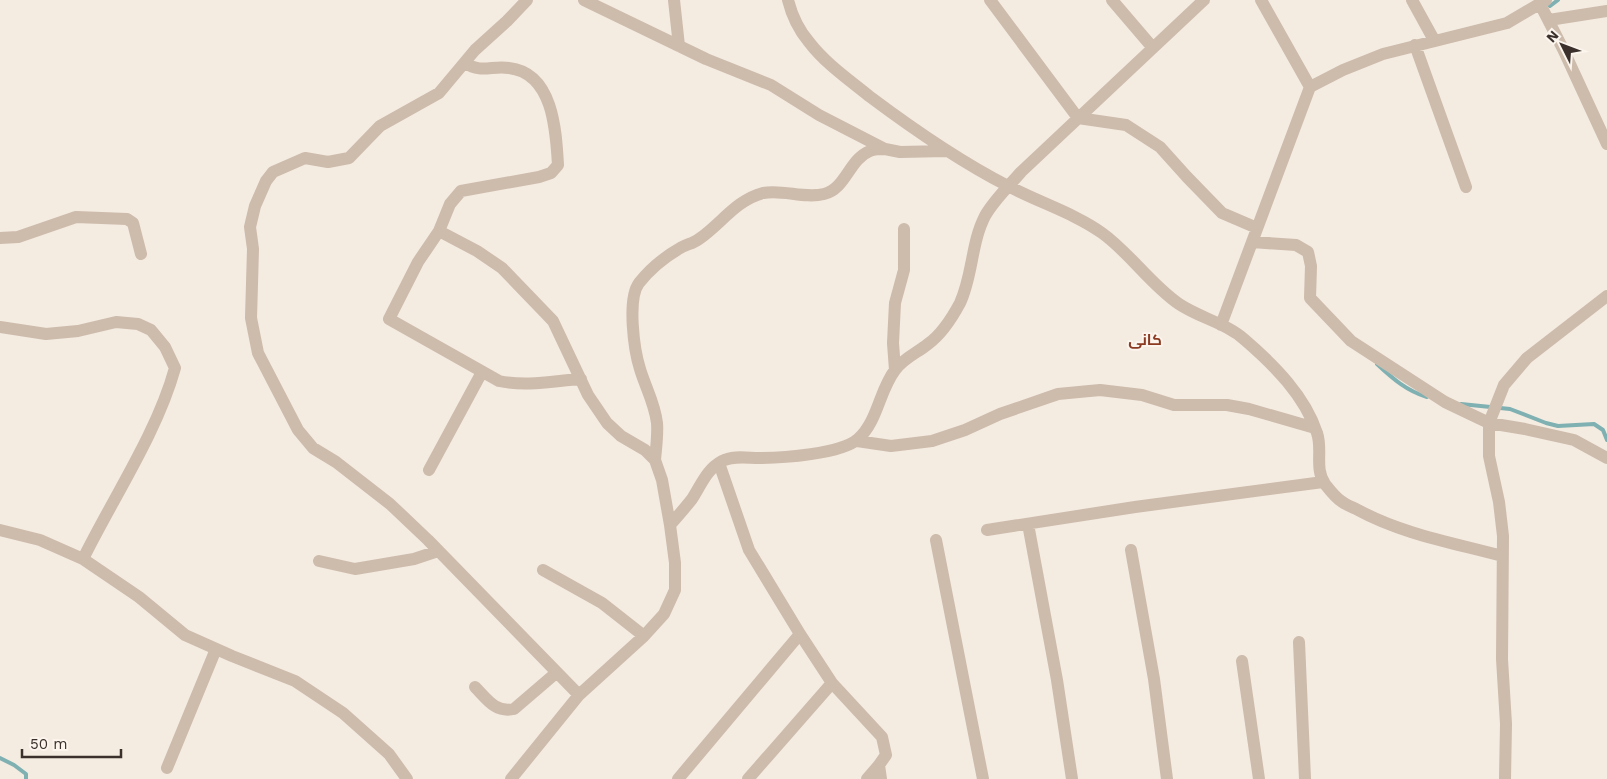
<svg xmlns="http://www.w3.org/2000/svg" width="1607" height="779" font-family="'Work Sans',Cairo,sans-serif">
	<rect width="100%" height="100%" fill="#f4ebe1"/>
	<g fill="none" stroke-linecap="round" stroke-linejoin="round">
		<path stroke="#7fb0b2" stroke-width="4" d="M1550,6L1558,0
			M1377,364C1393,379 1407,391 1427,397
			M1461,404L1510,409L1546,423L1558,426L1594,424L1603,430L1607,440
			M0,758L14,765L26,774V779"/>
		<path stroke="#cdbbac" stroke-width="12" d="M527,0L507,21L475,50L439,93L380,126L349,158L328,162L305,158L273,172L266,181L255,206L250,227L253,249L251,318L258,353L298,430L313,448L336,462L390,504L428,540L579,695
			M584,0L706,59L771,85L819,115L885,149L900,152L946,151
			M674,0L679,46
			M788,0C792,16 798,29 809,42C825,63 848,79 869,96C913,129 959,161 1008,186C1038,202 1076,214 1102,233C1130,253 1150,284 1179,304C1200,318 1226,323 1245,340C1274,365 1305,396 1317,433C1323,450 1314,468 1325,484C1329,489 1335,497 1341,501C1346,505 1352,507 1358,510C1402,534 1454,543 1502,556
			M990,0L1078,118L1126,125L1160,147L1187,177L1222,213L1257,228
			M1112,0L1153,48
			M1261,0L1310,87
			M1412,0L1434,40
			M1540,4L1563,49L1607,144
			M1549,20L1607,11
			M1415,45L1466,187
			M465,63C482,74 492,65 509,68C553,73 556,130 558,165L551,173L539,177L461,191L450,204L439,231L418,262L389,319L499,381C527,387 553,381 581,379
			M439,231L477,251L502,268L553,321L588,395L607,423L621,436L645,450L655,460L662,480L670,525L675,563V590L664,614L644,636L579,695L511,779
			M0,238L18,237L76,217L127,219L133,223L141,254
			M1252,242L1296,245L1308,252L1311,266L1310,298L1351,341L1445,402L1489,423L1525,429L1574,440L1607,458
			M1221,325L1310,87L1343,70L1383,54L1507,23L1546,0
			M0,327L46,334L78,331L116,322L138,324L151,330L165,347L175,368C157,433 113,498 83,559
			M895,370L893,343L895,303L904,270V229
			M857,441L891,446L932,441L965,430L1000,414L1058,394L1100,390L1142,395L1174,405H1227L1249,409L1315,428
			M655,460C656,448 658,435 657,423C655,404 645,386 640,369C634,350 627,299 639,283C650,269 666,256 682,247C688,244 694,243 699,239C721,224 736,200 763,193C783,189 804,199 824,194C846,189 849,159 870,151C874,149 880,149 885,149
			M719,463L749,550L800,634L832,683L882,737L886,755L879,765L881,779
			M429,470L482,372
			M1028,524L1057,680L1072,779
			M670,525C677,517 685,508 692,499C701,485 707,469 722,461C733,455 748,458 759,458C782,458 841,454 858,439C878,421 879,391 895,370C904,358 917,353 928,344C942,334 952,318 960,303C973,275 971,243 985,216C994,200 1009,186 1021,172L1204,0
			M0,530L40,540L83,559L139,597L185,635L232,656L295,681L343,713L389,754L407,779
			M987,530L1135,507L1323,482
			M936,540L983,779
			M1131,550L1154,679L1167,779
			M319,561L355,569L414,559L438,551
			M543,570L602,603L644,636
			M1299,642L1305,779
			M1242,661L1259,779
			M475,687C487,699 495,713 514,709L556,673
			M167,768L216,649
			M678,779L800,634
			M748,779L832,683
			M867,779L879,765
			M1505,779L1506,724L1502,659L1503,536L1499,502L1489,456V423L1504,385L1527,358L1607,296"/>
	</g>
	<g text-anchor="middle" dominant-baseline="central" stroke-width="4" stroke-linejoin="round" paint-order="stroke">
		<g font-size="15" font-weight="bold" fill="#8c3b22" stroke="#fbf5ee">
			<text x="1145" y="340">کانی</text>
		</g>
	</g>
	<g transform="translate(1562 45) rotate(312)" stroke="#fbf5ee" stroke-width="4" paint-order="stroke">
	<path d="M0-4L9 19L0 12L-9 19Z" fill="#3b302b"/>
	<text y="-8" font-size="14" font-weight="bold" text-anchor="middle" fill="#3b302b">N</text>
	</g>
	<path d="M22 749v8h99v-8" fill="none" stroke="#3b302b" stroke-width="2.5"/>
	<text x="30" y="749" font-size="15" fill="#3b302b" stroke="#fbf5ee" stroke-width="4" paint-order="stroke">50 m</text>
</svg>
